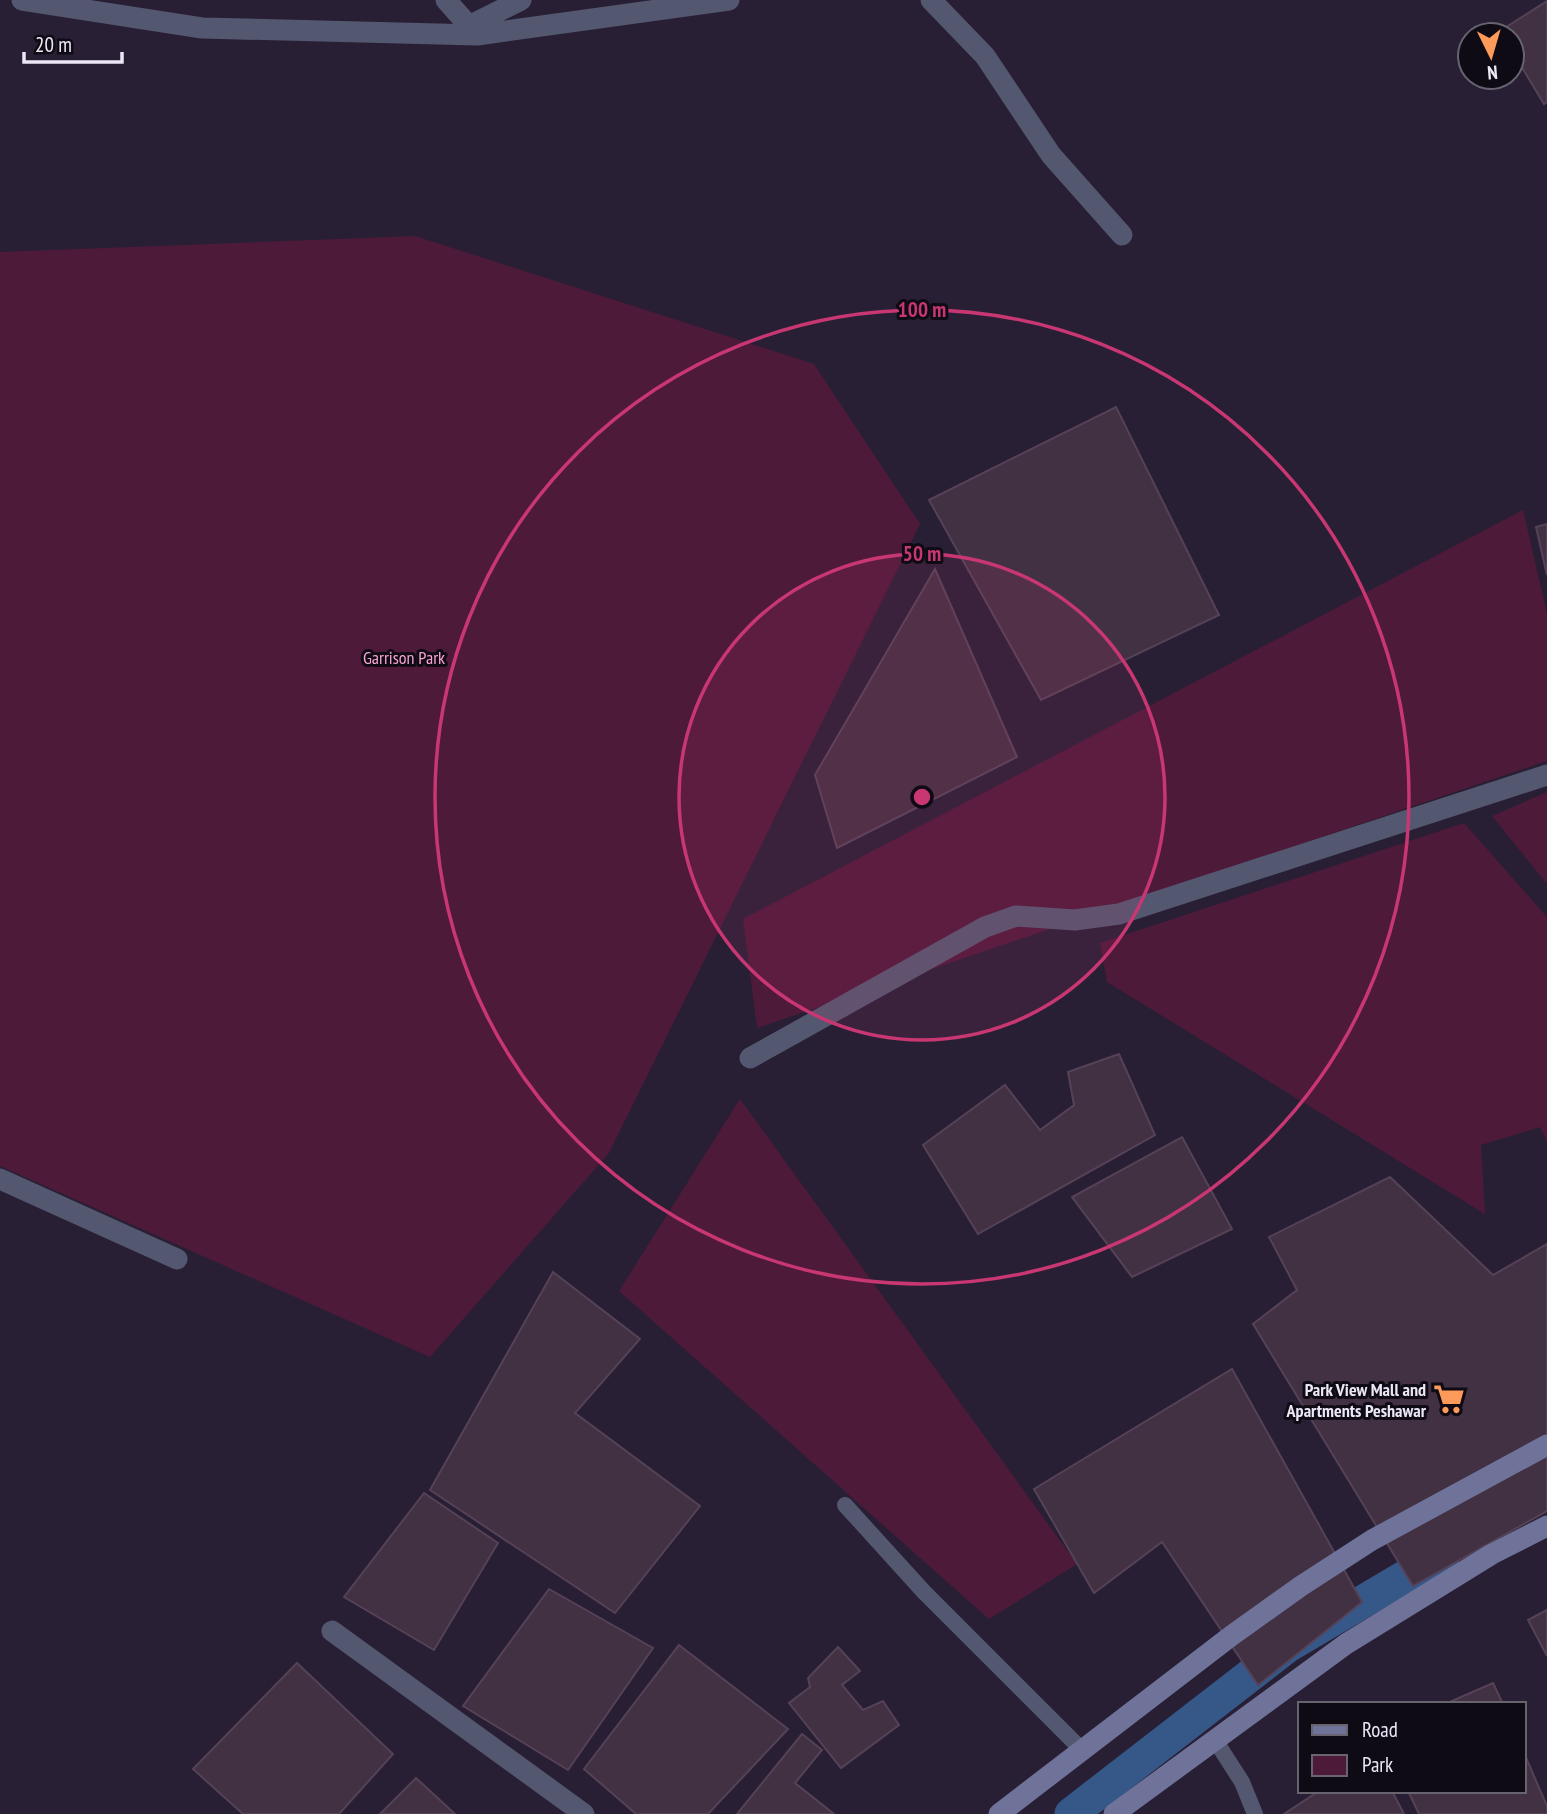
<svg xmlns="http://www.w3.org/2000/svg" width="1547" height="1814" font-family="'PT Sans Narrow',sans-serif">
	<rect width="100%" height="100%" fill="#281f35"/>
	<path fill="#4e1a3a" d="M415,236L814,364L920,524L609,1153L430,1357L0,1166V252Z
		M1523,510L1547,614V761L757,1028L743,919Z
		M1547,792V884L1492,816Z
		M1464,823L1547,917V1142L1540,1127L1481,1145L1485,1214L1107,982L1100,943Z
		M740,1099L1077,1564L989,1619L619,1291Z"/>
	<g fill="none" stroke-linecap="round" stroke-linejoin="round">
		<path stroke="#365889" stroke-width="33" d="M1071,1814L1288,1646L1445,1553"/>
	</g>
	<path fill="#423043" stroke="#554257" stroke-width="2" d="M1547,1V102L1544,104L1512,51V35H1503L1500,31Z
		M1116,407L1219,615L1041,700L929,500Z
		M1547,524V575L1536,527Z
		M935,569L1017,757L837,848L815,775Z
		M1119,1054L1155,1135L978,1234L923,1145L1005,1085L1040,1130L1074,1105L1068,1072Z
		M1182,1137L1232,1229L1132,1277L1072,1197Z
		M1390,1177L1493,1275L1547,1244V1511L1413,1586L1253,1324L1297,1290L1269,1237Z
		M553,1272L640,1339L575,1413L700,1506L615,1613L430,1490Z
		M1232,1369L1362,1602L1258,1685L1162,1542L1094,1593L1034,1489Z
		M424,1493L498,1543L434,1650L344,1597Z
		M549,1589L653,1648L568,1770L463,1706Z
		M1547,1610V1656L1528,1620Z
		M679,1645L788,1729L708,1814H636L584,1769Z
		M838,1647L860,1671L842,1685L863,1710L883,1701L899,1725L841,1768L789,1703L810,1687L808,1678Z
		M297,1663L393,1754L339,1814H243L193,1769Z
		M1493,1683L1503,1704H1445Z
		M802,1734L822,1750L795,1783L834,1814H737Z
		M1524,1753L1547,1806V1814H1419L1408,1791H1524Z
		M416,1778L455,1814H380Z
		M1319,1791H1392L1404,1814H1284Z"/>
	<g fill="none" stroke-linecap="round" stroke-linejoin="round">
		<path stroke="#545770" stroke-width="16" d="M845,1505L924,1592L1082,1750
			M1215,1740L1242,1782L1255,1814"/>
		<path stroke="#545770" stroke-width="21" d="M22,0L202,28L477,35L729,0
			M446,0L477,35
			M931,0L985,56L1051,155L1122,235
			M469,26L521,0
			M750,1058L985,927L1016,916L1075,920L1119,914L1547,775
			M0,1179L177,1259
			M332,1631L584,1814"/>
		<path stroke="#6f739a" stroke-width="21" d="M999,1814L1231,1636L1301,1586L1372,1540L1547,1445
			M1114,1814L1346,1644L1492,1554L1547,1526"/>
	</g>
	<circle cx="922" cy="797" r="243" fill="#c83772" fill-opacity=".12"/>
	<g fill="none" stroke="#c83772" stroke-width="3.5">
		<circle cx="922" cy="797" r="243"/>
		<circle cx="922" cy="797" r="487"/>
	</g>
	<defs>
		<symbol id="supermarket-bare" viewBox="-9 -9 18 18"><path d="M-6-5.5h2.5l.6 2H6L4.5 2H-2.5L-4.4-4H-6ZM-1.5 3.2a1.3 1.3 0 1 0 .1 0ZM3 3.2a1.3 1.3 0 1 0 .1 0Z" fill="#ff9b5a" stroke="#0f0b15" stroke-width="2.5" paint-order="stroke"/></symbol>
	</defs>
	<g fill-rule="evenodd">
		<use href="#supermarket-bare" x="1427" y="1377" width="44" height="44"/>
	</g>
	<g text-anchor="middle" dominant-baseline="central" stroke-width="6" stroke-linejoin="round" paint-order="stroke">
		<g font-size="18" fill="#faa2d2" stroke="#0f0b15">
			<text x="404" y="657">Garrison Park</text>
		</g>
		<g font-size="18" font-weight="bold" fill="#ece6f5" stroke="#0f0b15" text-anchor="end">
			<text x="1426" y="1389">Park View Mall and<tspan x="1426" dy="21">Apartments Peshawar</tspan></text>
		</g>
	</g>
	<circle cx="922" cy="797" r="10" fill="#c83772" stroke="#0f0b15" stroke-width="3.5"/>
	<g font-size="21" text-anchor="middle" font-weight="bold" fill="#c83772" stroke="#0f0b15" stroke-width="6" stroke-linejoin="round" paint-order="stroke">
		<text x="922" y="317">100 m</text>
		<text x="922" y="561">50 m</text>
	</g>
	<rect x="1298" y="1702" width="228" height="91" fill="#0f0b15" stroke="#67636f" stroke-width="2"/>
	<rect x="1312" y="1725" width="35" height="10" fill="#6f739a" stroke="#67636f" stroke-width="2"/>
	<text x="1362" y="1737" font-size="21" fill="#ece6f5">Road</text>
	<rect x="1312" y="1755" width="35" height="21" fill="#4e1a3a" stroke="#67636f" stroke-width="2"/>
	<text x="1362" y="1772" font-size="21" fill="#ece6f5">Park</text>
	<g transform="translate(1491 56) rotate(175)"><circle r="33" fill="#0f0b15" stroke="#67636f" stroke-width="2"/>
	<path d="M0-5L12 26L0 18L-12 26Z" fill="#ff9b5a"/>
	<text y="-10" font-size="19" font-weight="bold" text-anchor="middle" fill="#ece6f5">N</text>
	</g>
	<path d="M24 52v10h98v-10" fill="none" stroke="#ece6f5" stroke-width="3.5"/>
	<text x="35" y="52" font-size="21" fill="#ece6f5" stroke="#0f0b15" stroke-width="5" paint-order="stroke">20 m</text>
</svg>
